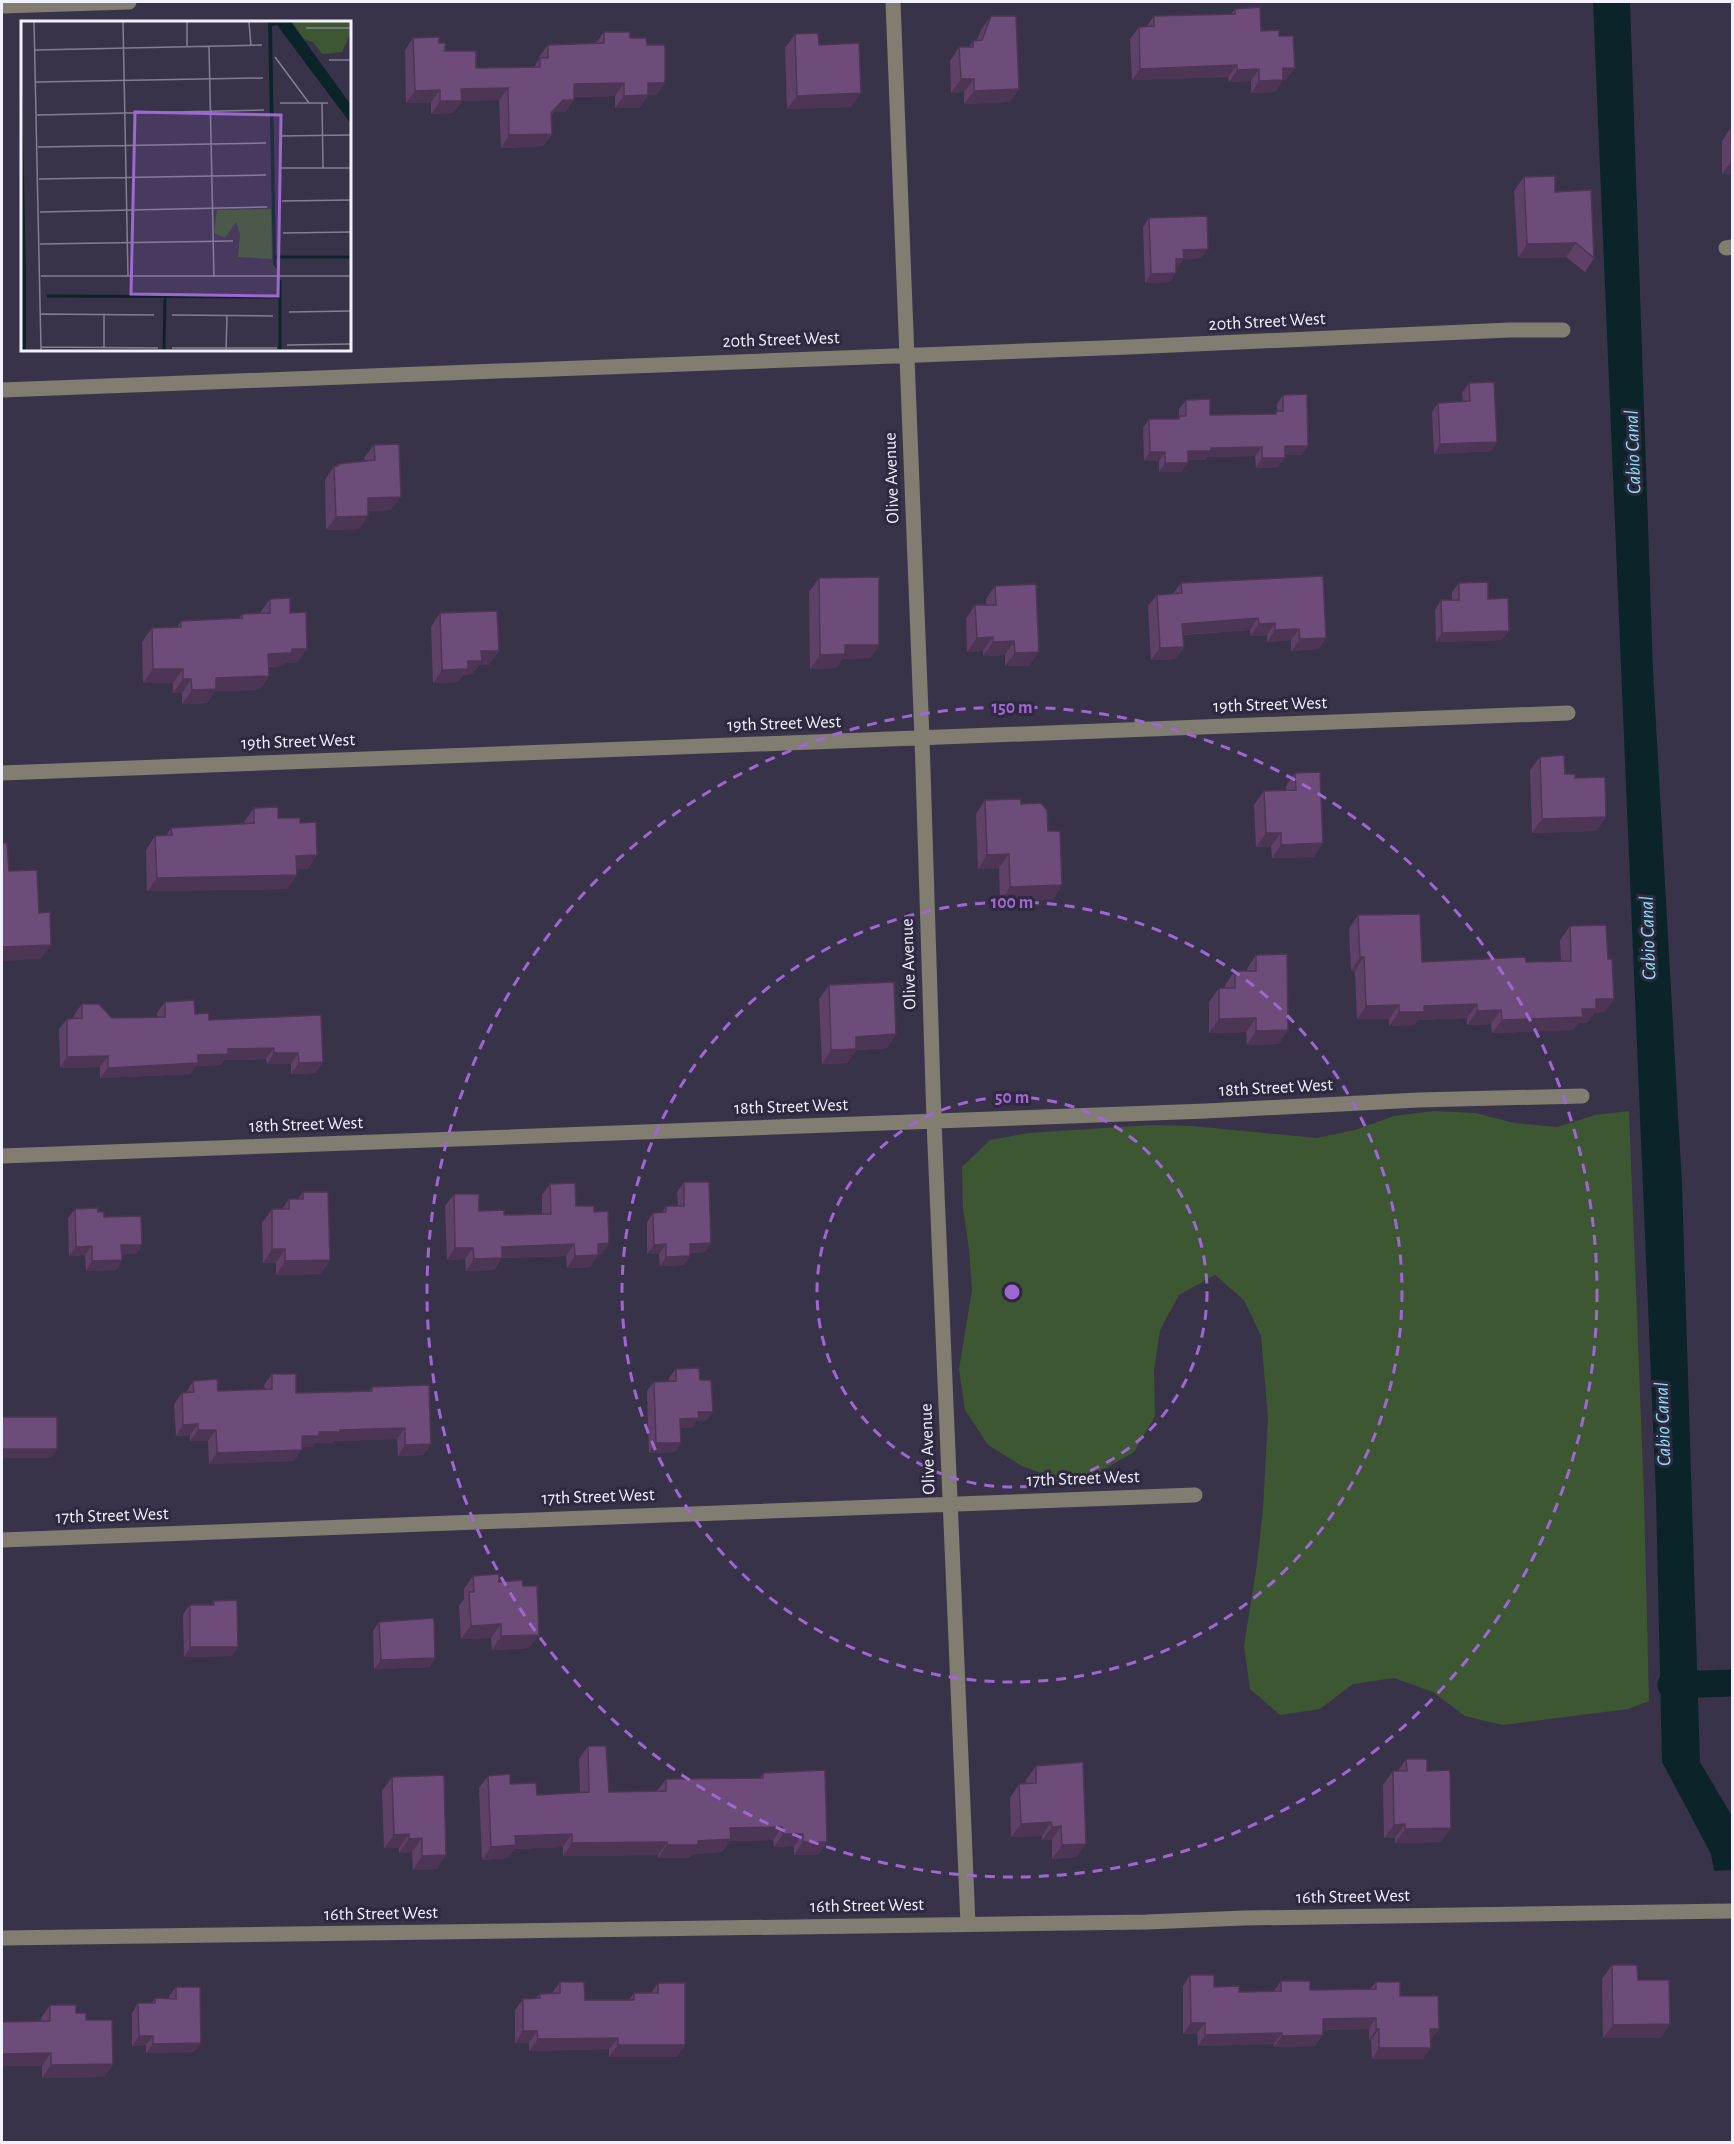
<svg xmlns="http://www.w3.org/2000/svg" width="1734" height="2144" font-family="'Alegreya Sans',sans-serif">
	<rect width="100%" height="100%" fill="#39334a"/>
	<path fill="#3e5733" d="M1434,1111L1475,1113L1514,1123L1557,1127L1595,1115L1629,1111L1644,1497L1649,1701L1628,1709L1503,1725L1465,1716L1433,1692L1394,1678L1353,1684L1320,1709L1280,1715L1250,1689L1244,1646L1257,1564L1263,1509L1268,1418L1261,1336L1244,1300L1215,1275L1179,1295L1160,1330L1154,1370L1155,1416L1134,1452L1099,1472L1060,1480L1022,1466L988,1445L965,1410L959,1369L972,1290L969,1249L963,1208L962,1167L990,1140L1029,1133L1151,1125L1192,1126L1317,1138L1355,1130L1394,1116Z"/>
	<path fill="#0b242a" d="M1593,2H1630L1653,671L1682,1184L1700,1762L1732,1816V1870L1714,1871L1711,1854L1662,1762L1656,1496Z"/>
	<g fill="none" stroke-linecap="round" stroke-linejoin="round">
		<path stroke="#0b242a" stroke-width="27" d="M1671,1685L1732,1683"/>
		<path stroke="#817d71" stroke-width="15" d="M893,2L922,738L934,1121L968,1924
			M2,6L129,2
			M1726,248L1732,247
			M2,390L1129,347L1509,330H1563
			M2,773L1568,713
			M2,1156L1206,1111L1418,1100L1582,1096
			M2,1540L1195,1495
			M2,1938L1147,1922L1244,1918L1732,1911"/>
	</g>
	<path fill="#5f4168" d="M1235,9L1261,31L1279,36L1295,68L1286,79L1283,80L1275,92L1251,93V81L1229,82L1228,77L1132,80L1130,39L1139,27H1146L1154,16L1231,14Z
		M991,16L1019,89L1009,102L964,104V92L951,93L950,61L959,47H969L973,41L977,40L981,30Z
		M604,32L630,38L647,45L657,95H648L639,108H615V96L574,97L566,112H554L552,115V134L543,146L501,148L499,100L462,101L453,113L431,114V102L406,103L405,50L413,38L439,43L445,51L476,68L534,67L539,59V57L548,45L596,43Z
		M795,34L819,45L851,107L787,109L785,48Z
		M1731,127H1732V174H1722V141Z
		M1524,177L1555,192L1594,258L1585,272L1566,257L1518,258L1514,191Z
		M1149,218L1201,258L1184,259L1177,268H1176V273L1170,282L1145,283L1143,227Z
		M1469,383L1497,442L1491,451L1434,454L1432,412L1438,403L1463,401L1462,393Z
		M1283,395L1308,446L1302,455H1285L1278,467L1256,468L1255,456L1207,457L1205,460H1188L1182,472H1159V461H1144L1143,428L1149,419H1178L1179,416V409L1186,400L1210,415L1275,414L1277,411V404Z
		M374,445L391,510L368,511L359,529L326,530L325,480L334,466H336L338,464L365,461L364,458Z
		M819,578L879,645L870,658L842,659L836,668L810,669L809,592Z
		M1181,583L1326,638L1318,649L1291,651V640L1267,642V635L1250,636V630L1183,635L1184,647L1175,659L1151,660L1148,606L1157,595L1173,594Z
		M1459,583L1488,599L1502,640L1436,642L1435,610L1441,600H1452V592Z
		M995,586L1029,666H1005V655L983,656V651L967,652L966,619L975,605H986V599Z
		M270,599L290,613L298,662L285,663L283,666L268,667L269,676L259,690L215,691L207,703L182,704V693H173V683H143L142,642L152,628L177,627L181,621L239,618L242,614L260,613Z
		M440,613L489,665H479L472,674L463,675L458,682L433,683L431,627Z
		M1540,757L1565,774L1575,778L1606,817L1596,831L1532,833L1530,770Z
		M1295,773L1314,857L1272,858L1271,846L1256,847L1254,805L1264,791H1286V786Z
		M985,800L1021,804L1048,831L1062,885L1053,899L1000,901L999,868L978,869L976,814Z
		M254,808L278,818L300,823L308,869H296L297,875L287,889L147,891L146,850L155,836H166L171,828L244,824V822Z
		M1358,915L1422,962H1526L1561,961L1560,940L1570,926L1608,959L1614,999L1604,1012L1594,1013L1587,1023H1578L1573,1030L1492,1033L1491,1024L1467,1025V1018L1418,1020L1414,1025L1389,1026V1019H1357L1355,971H1351L1349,929Z
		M1256,955L1279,1044L1247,1045L1246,1032L1209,1033V1002L1219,988H1225V985L1235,971H1247V969Z
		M829,985L896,1034L887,1048L856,1050L847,1063L822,1064L819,999Z
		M165,1002L209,1020L323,1062L315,1073L291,1074V1064H267L266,1059L224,1060L221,1065L196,1066L190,1074L100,1078V1067L60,1068L59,1029L67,1019L74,1018V1015L82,1004L112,1018L157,1017V1013Z
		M684,1182L711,1243L705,1252L690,1253V1256L683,1265L660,1266L659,1254H647V1222L653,1213H662L666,1206H678L677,1192Z
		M550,1184L576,1206L594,1212L609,1243L601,1255H598L590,1267L567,1268L566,1256L502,1258L494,1270L466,1271L465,1259L447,1260L445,1206L454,1194L479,1211L504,1215L542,1214V1195Z
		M303,1192L330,1260L320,1274L276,1275V1263H263L262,1223L272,1209H282L289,1199H298Z
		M75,1209L98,1212L142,1245L136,1254H122V1260L116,1270L86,1271L85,1255L69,1256L68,1218Z
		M676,1369L700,1380L706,1421H696L692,1428H681L675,1452L649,1453L647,1391L654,1382H669V1378Z
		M272,1374L296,1393L369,1391L372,1387L431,1444L423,1455L398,1456L397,1439L333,1441L332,1443H315L312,1447H302L294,1461L209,1464L208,1441H190V1435L176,1436L174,1404L182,1393H186L193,1381L218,1391L265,1390L264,1385Z
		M473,1576L499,1582L529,1648L492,1650L491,1638L461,1639L459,1606L464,1599V1589Z
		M214,1601L232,1656L184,1657L183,1614L190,1605H212Z
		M379,1622L435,1658L429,1667L374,1669L373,1631Z
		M588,1746L609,1792L657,1791L666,1779L760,1778L763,1773L827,1842L818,1855H794V1846L774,1847L773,1840L729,1841L722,1852L692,1854L689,1858H658V1855L563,1856V1847L514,1849L507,1858L482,1860L479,1788L488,1776L537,1795L580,1793L579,1759Z
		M1406,1759L1427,1771L1441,1842L1395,1843V1838H1384L1383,1785L1393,1771H1398Z
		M1036,1766L1077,1857L1052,1859V1840H1042V1836L1011,1837L1010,1798L1019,1784H1026V1780Z
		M392,1777L437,1869L413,1870L412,1852L399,1853V1848H384L382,1791Z
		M1612,1965L1638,1980L1670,2024L1660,2038H1603L1602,1979Z
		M1190,1975L1214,1987L1239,1992L1274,1991L1281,1981L1310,1990L1370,1989L1376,1982L1400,1996L1431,2040L1423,2059H1372L1371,2040H1369V2029L1323,2030L1315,2046L1274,2047V2044L1198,2046L1197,2033L1183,2034V1986Z
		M560,1982L585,2000H629L634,1993H651L658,1983L685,2045L677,2057H609V2049L529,2051V2043H515V2010L523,1999L536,1998L540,1994L552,1993Z
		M176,1987L194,2052L146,2053V2045L132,2046V2013L138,2003H152L155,1998L169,1999V1996Z
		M50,2005L76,2013L86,2020L113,2064L104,2077L42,2078V2066H2V2022L41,2021V2018Z"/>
	<path fill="#4d3555" d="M1237,65L1228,77L1132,80L1140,69Z
		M1283,68H1295L1286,79L1274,80Z
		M1259,69L1251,81L1229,82L1237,70Z
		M961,79H974L964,92L951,93Z
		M1283,80L1275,92L1251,93L1259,81Z
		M624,83L615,96L565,97L574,84Z
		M648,83H665L657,95H648L639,108H615L624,96Z
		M508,88L499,100L462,101L453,113L431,114L440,101L461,89Z
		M1019,89L1009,102L964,104L974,91Z
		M440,90L431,102L406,103L415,91Z
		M861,93L851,107L787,109L797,96Z
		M563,100H574L566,112H554L543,126L551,113Z
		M552,134L543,146L501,148L509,135Z
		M1732,160V174H1722Z
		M1576,243L1566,257L1518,258L1527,244Z
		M1208,249L1201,258L1177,259L1183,250Z
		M1176,259H1184L1177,268L1169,269Z
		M1176,273L1170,282L1145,283L1151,274Z
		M1497,442L1491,451L1434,454L1440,444Z
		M1285,446H1308L1302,455H1278Z
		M1262,447L1255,456L1207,457L1205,460H1182L1188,451L1211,448Z
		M1150,452H1165L1159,461H1144Z
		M1262,458H1285L1278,467L1256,468Z
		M1165,463H1188L1182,472H1159Z
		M401,497L391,510L358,511L368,498Z
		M368,516L359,529L326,530L336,517Z
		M1258,618L1250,630L1174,635L1182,624Z
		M1275,623L1267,635L1250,636L1259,624Z
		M1299,629L1291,640L1267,642L1275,630Z
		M1509,631L1502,640L1436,642L1442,633Z
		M993,637L983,651L967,652L977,638Z
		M1326,638L1318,649L1291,651L1300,639Z
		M1014,641L1005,655L983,656L993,642Z
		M845,645H879L870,658L842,659L836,668L810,669L820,655Z
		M1184,647L1175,659L1151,660L1160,648Z
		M292,649H307L298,662L285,663L283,666L258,667L268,654Z
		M481,651H499L489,665H479L472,674L463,675L458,682L433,683L442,670L468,661Z
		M1039,652L1029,666H1005L1015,653Z
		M153,669H183L173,683H143Z
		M269,676L259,690L215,691L207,703L182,704L192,690L216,678Z
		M183,679H191L182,693H173Z
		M1606,817L1596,831L1532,833L1542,819Z
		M1266,833H1281L1271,846L1256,847Z
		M1323,843L1314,857L1272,858L1281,845Z
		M1009,854L999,868L978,869L987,855Z
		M317,855L308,869L287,870L296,856Z
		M297,875L287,889L147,891L157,878Z
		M1062,885L1053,899L1000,901L1010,887Z
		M51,945L41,959L2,961V947Z
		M1360,957H1364L1355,971H1351Z
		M1596,999H1614L1604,1012L1594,1013L1587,1023H1578L1573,1030L1492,1033L1502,1020L1582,1009Z
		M1477,1004L1467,1018L1418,1020L1414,1025L1389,1026L1399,1012L1424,1006Z
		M1399,1005L1389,1019H1357L1366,1006Z
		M1501,1010L1491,1024L1467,1025L1477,1011Z
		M1256,1018L1246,1032L1209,1033L1219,1019Z
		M1288,1030L1279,1044L1247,1045L1256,1031Z
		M896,1034L887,1048L856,1050L847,1063L822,1064L831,1050L856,1037Z
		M274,1048L266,1059L224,1060L221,1065L196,1066L190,1074L100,1078L108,1068L198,1055L228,1049Z
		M274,1053H298L291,1064H267Z
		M108,1056L100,1067L60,1068L67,1057Z
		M323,1062L315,1073L291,1074L299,1063Z
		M609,1243L601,1255H590L598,1244Z
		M711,1243L705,1252L683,1253L690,1244Z
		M574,1244L566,1256L494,1258L502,1247Z
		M666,1244L659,1254H647L654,1245Z
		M121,1245H142L136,1254L115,1255Z
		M92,1246L85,1255L69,1256L76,1247Z
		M455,1248H473L465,1259L447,1260Z
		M272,1249H285L276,1263H263Z
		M598,1255L590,1267L567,1268L575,1256Z
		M690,1256L683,1265L660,1266L666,1257Z
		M502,1258L494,1270L466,1271L474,1259Z
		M122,1260L116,1270L86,1271L92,1261Z
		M330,1260L320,1274L276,1275L285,1261Z
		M698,1412H713L706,1421H696L692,1428H674L680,1419Z
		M198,1424L190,1435L176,1436L183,1425Z
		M405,1428L397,1439L333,1441L332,1443H315L312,1447H294L302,1436L319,1432L340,1430Z
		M198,1430H216L208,1441H190Z
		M656,1443H681L675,1452L649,1453Z
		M431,1444L423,1455L398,1456L405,1445Z
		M2,1449H57L51,1458H2Z
		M302,1450L294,1461L209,1464L217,1453Z
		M501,1624L491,1638L461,1639L471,1626Z
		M539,1635L529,1648L492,1650L501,1636Z
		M190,1647H238L232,1656L184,1657Z
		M435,1658L429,1667L374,1669L381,1660Z
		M1051,1822L1042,1836L1011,1837L1021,1824Z
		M1405,1824L1395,1838H1384L1394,1825Z
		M1061,1826L1052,1840H1042L1052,1827Z
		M782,1827L773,1840L729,1841L722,1852L692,1854L689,1858H658L667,1845L698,1841L730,1828Z
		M1451,1828L1441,1842L1395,1843L1405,1829Z
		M409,1834L399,1848H384L394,1835Z
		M572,1834L563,1847L514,1849L507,1858L482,1860L491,1847L515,1836Z
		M783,1834H803L794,1846L774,1847Z
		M422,1838L412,1852L399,1853L409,1839Z
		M667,1842L658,1855L563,1856L572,1843Z
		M803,1842H827L818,1855H794Z
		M1086,1844L1077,1857L1052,1859L1062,1845Z
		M446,1855L437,1869L413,1870L422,1856Z
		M1376,2018L1369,2029L1315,2030L1323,2019Z
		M1191,2023H1205L1197,2033L1183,2034Z
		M1670,2024L1660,2038H1603L1613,2025Z
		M1376,2029H1379L1371,2040H1369Z
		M1430,2029H1439L1431,2040Z
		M523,2031H537L529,2043H515Z
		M1282,2033L1274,2044L1198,2046L1205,2035Z
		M1323,2035L1315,2046L1274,2047L1282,2036Z
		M139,2036H153L146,2045L132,2046Z
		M618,2038L609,2049L529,2051L538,2039Z
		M201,2043L194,2052L146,2053L153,2044Z
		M618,2045H685L677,2057H609Z
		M1379,2048H1431L1423,2059H1372Z
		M51,2053L42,2066H2V2054Z
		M113,2064L104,2077L42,2078L51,2065Z"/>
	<path fill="#6e4c79" stroke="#4d3555" stroke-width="1.5" d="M1260,7L1261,31L1279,30V36H1293L1295,68H1283V80L1259,81V69L1237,70V65L1140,69L1139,27L1154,26V16L1235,14V9Z
		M991,16H1016L1019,89L974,91V79H961L959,47H973V41L982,40Z
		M604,32H630V38H646L647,45H665V83H648V95L624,96V83L574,84V100H563L551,113L552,134L509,135L508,88L461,89L462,101H440V90L415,91L413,38L439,37V43H445V51H476V68L540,67V58H548V45L604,43Z
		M818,33L819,45L859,43L861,93L797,96L795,34Z
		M1731,127H1732V160Z
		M1555,176V192L1591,190L1594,258L1576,243L1527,244L1524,177Z
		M1207,216L1208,249L1183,250L1184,259H1176V273L1151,274L1149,218Z
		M1494,382L1497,442L1440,444L1438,403L1470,401L1469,383Z
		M1307,394L1308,446H1285V458H1262V447L1211,448V451H1188V463H1165V452H1150L1149,419H1179V416H1186V400L1210,399V415L1276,414V411H1283V395Z
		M399,444L401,497L368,498V516L336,517L334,466H338V464L375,460L374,445Z
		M1323,576L1326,638L1300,639L1299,629L1275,630V623L1259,624L1258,618L1182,624L1184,647L1160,648L1157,595L1182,593L1181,583Z
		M879,577V645H845V654L820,655L819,578Z
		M1488,582V599L1508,598L1509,631L1442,633L1441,600H1459V583Z
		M1036,584L1039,652L1015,653L1014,641L993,642V637L977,638L975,605H996L995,586Z
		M290,598V613L306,612L307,649H292V653L268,654L269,676L216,678V689L192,690L191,679H183V669H153L152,628L181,627V621L242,618V614L270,613V599Z
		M497,611L499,651H481L482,661H468V669L442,670L440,613Z
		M1564,755L1565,774H1575V778L1605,777L1606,817L1542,819L1540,757Z
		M1320,772L1323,843L1281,845V833H1266L1264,791L1296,790L1295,773Z
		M1021,799V804L1041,803L1047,810L1048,831H1060L1062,885L1010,887L1009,854L987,855L985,800Z
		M278,807V818H300V823L316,822L317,855L296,856L297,875L157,878L155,836L172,835L171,828L254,823V808Z
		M2,843H7L9,871L37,870L39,913L50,912L51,945L2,947Z
		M1420,914L1422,962L1525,957L1526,962L1571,961L1570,926L1606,925L1608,959H1612L1614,999H1596V1009H1582L1583,1017L1502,1020L1501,1010L1477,1011V1004L1424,1006V1012H1399V1005L1366,1006L1364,957H1360L1358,915Z
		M1287,954L1288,1030L1256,1031V1018L1219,1019V988H1235V971H1256V955Z
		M894,982L896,1034L856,1037V1049L831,1050L829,985Z
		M194,1000L195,1014L209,1013V1020L321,1015L323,1062L299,1063L298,1053H274V1048L228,1049V1054L198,1055V1063L108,1068V1056L67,1057V1019L82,1018V1004H99L112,1018L165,1017V1002Z
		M684,1182H709L711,1243L690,1244V1256L666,1257V1244L654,1245L653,1213L666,1212V1206H684Z
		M575,1183L576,1206H594V1212L608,1211L609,1243L598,1244V1255L575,1256L574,1244L502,1247V1258L474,1259L473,1248H455L454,1194H479V1211L504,1210V1215L551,1214L550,1184Z
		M303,1192H328L330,1260L285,1261V1249H272V1209H289V1199H303Z
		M98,1208V1212H104V1217L141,1216L142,1245H121L122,1260L92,1261V1246L76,1247L75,1209Z
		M699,1368L700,1380H711L713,1412H698L699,1418L680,1419L681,1443H656L654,1382L676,1381V1369Z
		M272,1374H296V1393L372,1391V1387L429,1385L431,1444L405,1445V1428L340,1430V1432H319V1436H302V1450L217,1453L216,1430H198V1424L183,1425L182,1393L194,1392L193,1381L217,1379L218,1391L272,1389Z
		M2,1417H57V1449H2Z
		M499,1574V1582L522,1580L523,1586H537L539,1635L501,1636V1624L471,1626L469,1592H474L473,1576Z
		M237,1600L238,1647H190V1605H214V1601Z
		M434,1618L435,1658L381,1660L379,1622Z
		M588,1746H606L609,1792L666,1791V1779L763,1778V1773L825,1770L827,1842H803V1834H783L782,1827L730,1828L731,1839L698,1841V1845H667V1842L572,1843V1834L515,1836L516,1845L491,1847L488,1776L510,1774V1784L536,1783L537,1795L589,1792Z
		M1406,1759H1427V1771L1450,1770L1451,1828L1405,1829V1824L1394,1825L1393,1771H1407Z
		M1083,1762L1086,1844L1062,1845L1061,1826L1052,1827L1051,1822L1021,1824L1019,1784L1036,1783V1766Z
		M444,1775L446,1855L422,1856V1838L409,1839V1834L394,1835L392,1777Z
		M1612,1965H1637L1638,1980H1669L1670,2024L1613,2025Z
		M1190,1975H1214V1987L1239,1986V1992L1281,1991V1981H1310V1990L1376,1989V1982H1400V1996H1438L1439,2029H1430L1431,2048H1379V2029H1376V2018L1323,2019V2035L1282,2036V2033L1205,2035V2023H1191Z
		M560,1982H584L585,2000H634V1993H658V1983H685V2045H618V2038L538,2039L537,2031H523V1999L540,1998V1994L560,1993Z
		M176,1987H200L201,2043L153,2044V2036H139L138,2003H155V1998L176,1999Z
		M50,2005H76V2013H86V2020H112L113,2064L51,2065V2053L2,2054V2022L50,2021Z"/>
	<g fill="none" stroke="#9f67d2" stroke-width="3" stroke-dasharray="10 8">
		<circle cx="1012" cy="1292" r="195"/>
		<circle cx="1012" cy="1292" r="390"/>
		<circle cx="1012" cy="1292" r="585"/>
	</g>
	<g text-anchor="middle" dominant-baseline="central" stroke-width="6" stroke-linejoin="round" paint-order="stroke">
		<g font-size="18" fill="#f3f0ff" stroke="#2e293f">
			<text transform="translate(1267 322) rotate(-3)">20th Street West</text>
			<text transform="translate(781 340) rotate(-2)">20th Street West</text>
			<text transform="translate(892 478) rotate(-92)">Olive Avenue</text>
			<text transform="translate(1270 705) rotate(-2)">19th Street West</text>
			<text transform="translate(784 724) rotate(-2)">19th Street West</text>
			<text transform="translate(298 742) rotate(-2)">19th Street West</text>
			<text transform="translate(909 964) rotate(-92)">Olive Avenue</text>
			<text transform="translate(1276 1088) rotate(-3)">18th Street West</text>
			<text transform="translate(791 1107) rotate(-2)">18th Street West</text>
			<text transform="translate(306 1125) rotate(-2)">18th Street West</text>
			<text transform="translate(928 1449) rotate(-92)">Olive Avenue</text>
			<text transform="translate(1083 1479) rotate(-2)">17th Street West</text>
			<text transform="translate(598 1497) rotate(-2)">17th Street West</text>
			<text transform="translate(112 1516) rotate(-2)">17th Street West</text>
			<text transform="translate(1353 1897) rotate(-1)">16th Street West</text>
			<text transform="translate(867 1906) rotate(-1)">16th Street West</text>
			<text transform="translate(381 1914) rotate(-1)">16th Street West</text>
		</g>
		<g font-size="20" font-style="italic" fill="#8ae0f7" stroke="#2e293f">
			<text transform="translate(1633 452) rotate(-92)">Cabio Canal</text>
			<text transform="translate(1648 938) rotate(-92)">Cabio Canal</text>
			<text transform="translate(1663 1424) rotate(-92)">Cabio Canal</text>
		</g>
	</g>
	<g transform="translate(21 21)">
		<rect width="330" height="330" fill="#39334a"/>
		<path d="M271,1H329L330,11L321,31L301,33L292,21L283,18ZM250,188L251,238L217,236L219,213L215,201L204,217L193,212L196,189Z" fill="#3e5733"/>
		<path d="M247,1H270L330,84V103L256,4L251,5L255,243L259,252L252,243ZM0,18L5,249V329H0Z" fill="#0b242a"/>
		<path fill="none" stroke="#0b242a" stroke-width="3" d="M253,236H330M259,259V329M26,275L259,276M143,329L144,275"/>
		<path fill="none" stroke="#837f92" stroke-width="1.5" d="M13,1L20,329M102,1L107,255M166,1V26M228,1L230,25M285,7H330M188,26L193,256M14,29L241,24M254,36L288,82M308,39H330M15,61L242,57M259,82H307M301,82L302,147M16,94L243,89M259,115L330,114M17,126L245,122M260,147H330M18,158L245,154M261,180L330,179M19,191L246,186M262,212L330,211M19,223L212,220M20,255H330M268,291L330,290M20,293L133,294M151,294L252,295M266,324L330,323M20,326L137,327M83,327V294M151,327H256M205,329L206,294"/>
		<path fill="#9f67d2" fill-opacity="0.15" stroke="#9f67d2" stroke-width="3" d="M114,91L260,94L257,275L110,273Z"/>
		<rect width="330" height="330" fill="none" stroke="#f3f0ff" stroke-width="3"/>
	</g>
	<circle cx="1012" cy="1292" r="9" fill="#9f67d2" stroke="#2e293f" stroke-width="3"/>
	<g font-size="18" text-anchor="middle" font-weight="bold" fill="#9f67d2" stroke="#2e293f" stroke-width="6" stroke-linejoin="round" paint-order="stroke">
		<text x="1012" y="713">150 m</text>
		<text x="1012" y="908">100 m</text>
		<text x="1012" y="1103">50 m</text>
	</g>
	<rect width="1734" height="2144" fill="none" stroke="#f3f0ff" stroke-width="6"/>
</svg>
